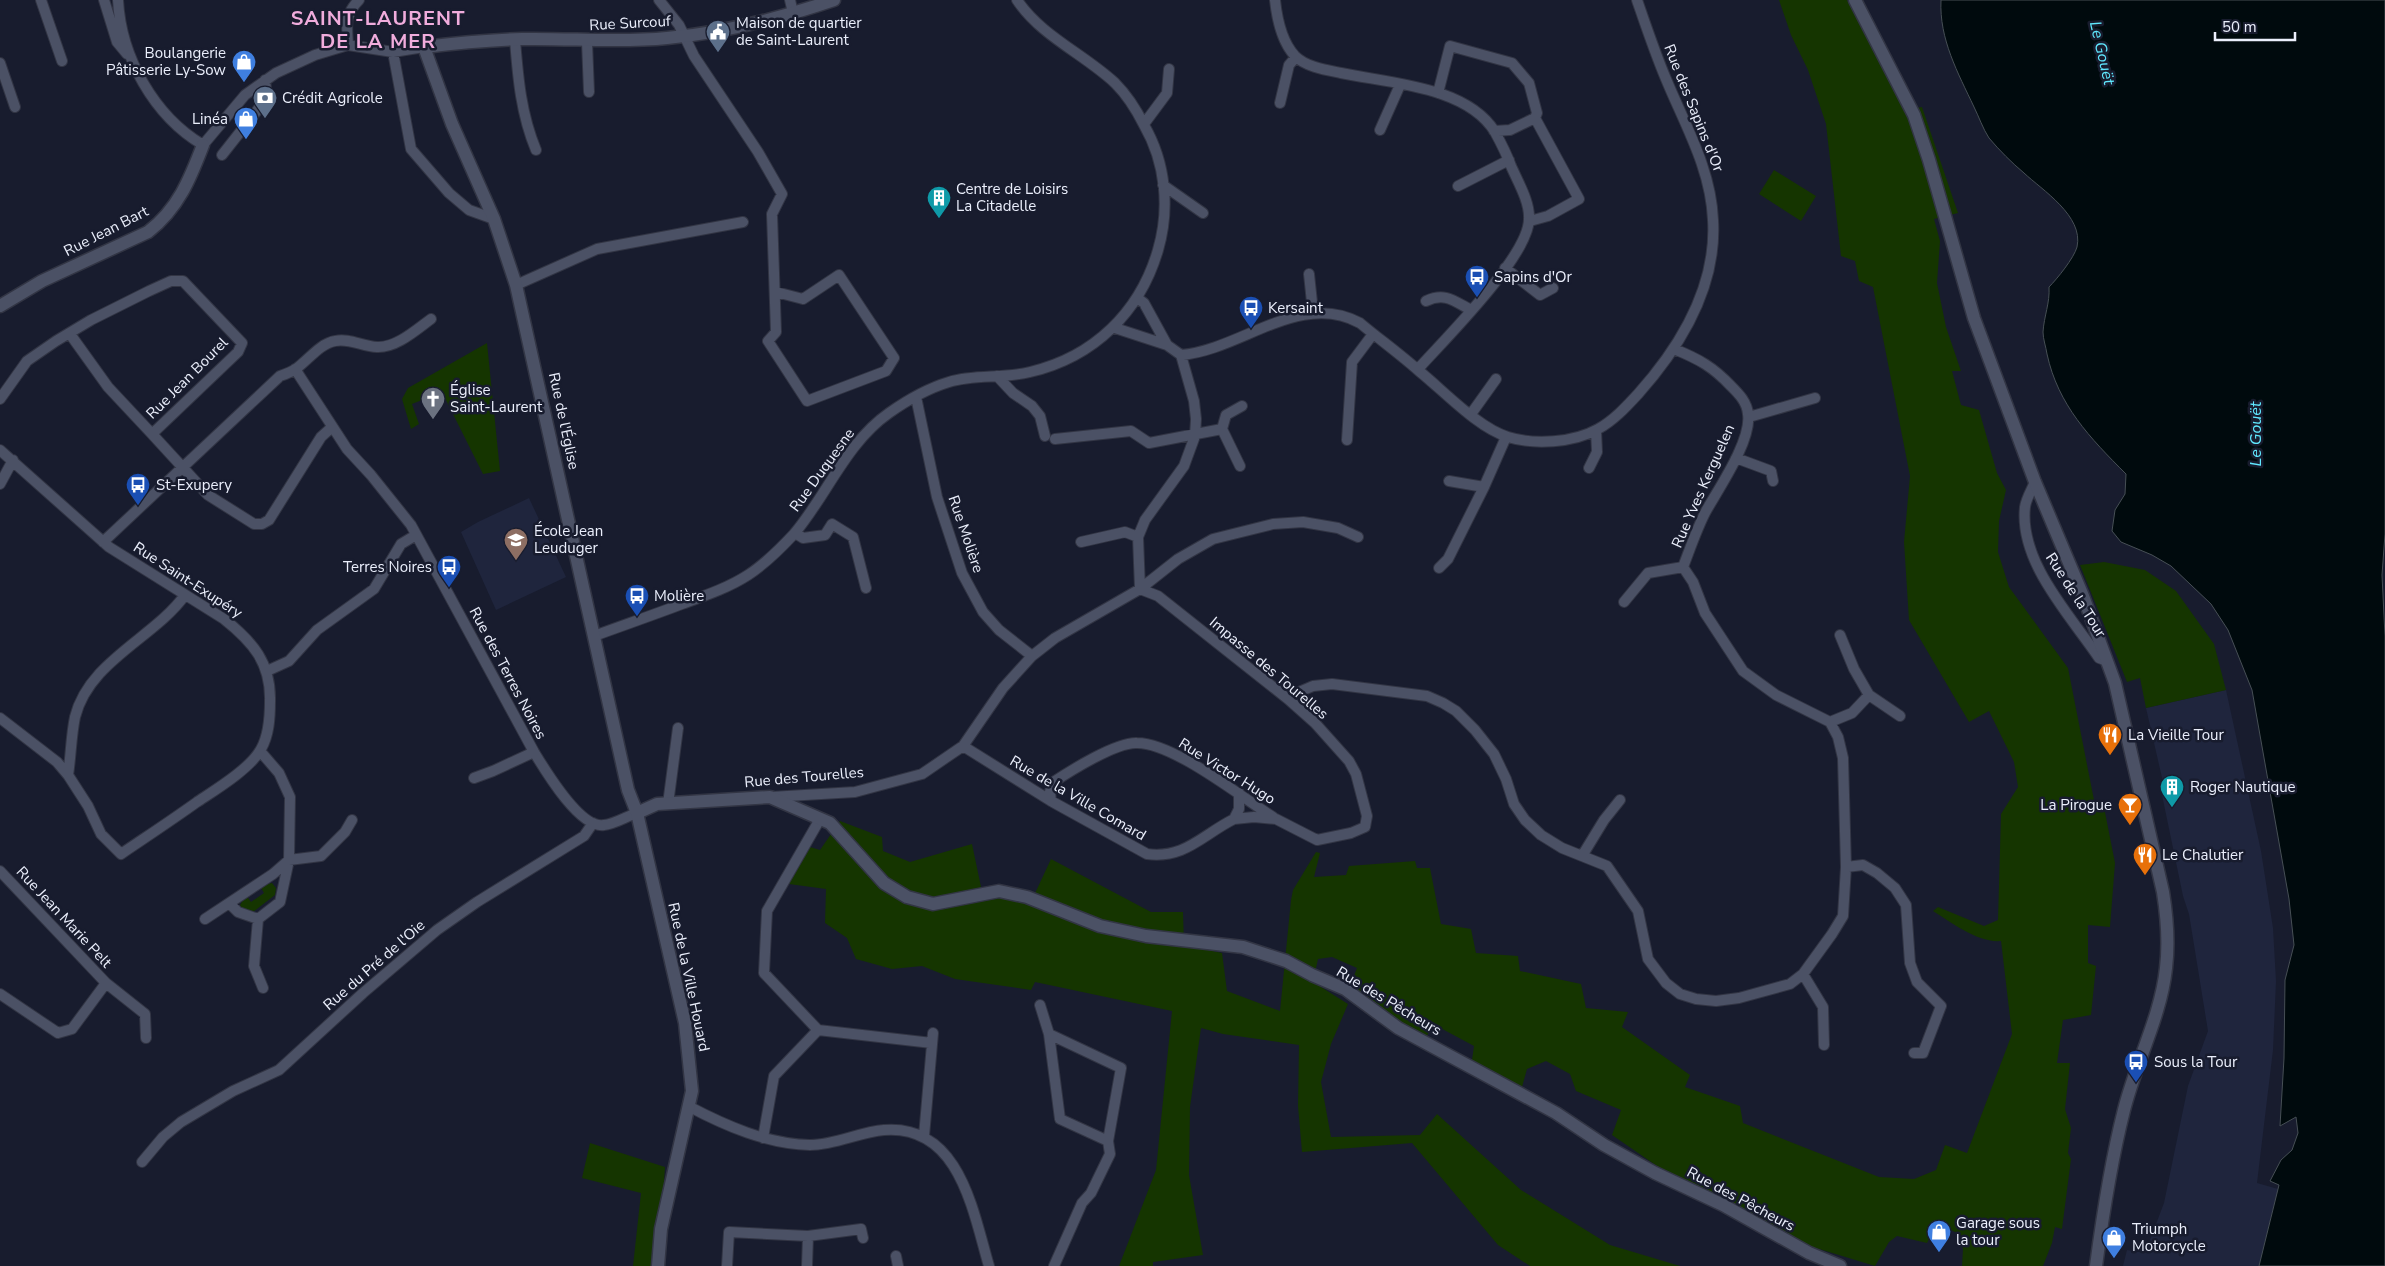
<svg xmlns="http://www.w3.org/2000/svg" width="2385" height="1266" font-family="'Nunito Sans',sans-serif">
	<rect width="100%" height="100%" fill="#181c2e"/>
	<path fill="#1f253d" d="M529,498L566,577L496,610L461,532L478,522Z
		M2226,690L2261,851L2273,928L2276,981L2273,1050L2257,1183L2278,1189L2259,1266H2123L2127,1250L2145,1253L2164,1203L2188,1086L2208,1031L2189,914L2183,896L2162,795H2166L2146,708Z"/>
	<path fill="#153500" d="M1779,0H1847L1905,110L1922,107L1958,213L1934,219L1940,241L1937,283L1946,327L1961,371H1952L1961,405L1979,410L1997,473L2006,490L1999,521L1998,552L2009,587L2068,668L2094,800L2104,807L2115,863L2110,927L2088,925V963L2096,966L2091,1015L2063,1020L2057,1063H2070L2065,1109L2071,1128L2068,1153L2071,1159L2062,1229L2055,1227L2052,1243L2043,1266H1962L1963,1249L1957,1233L1937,1223L1927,1243L1897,1236L1889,1242L1875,1266L1806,1245L1737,1205L1657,1166L1612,1135L1621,1110L1576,1091L1570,1074L1546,1061L1527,1069L1522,1087L1472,1060L1474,1046L1433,1024L1426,1038L1381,1010L1350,986L1357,968L1332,957L1318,959L1313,982L1348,1004L1331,1044L1321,1082L1331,1137L1420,1135L1437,1114L1521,1190L1610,1245L1680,1266H1530L1498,1245L1412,1143L1302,1152L1298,1106L1299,1045L1223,1034L1201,1028L1190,1107L1189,1175L1203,1255L1153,1262V1266H1119L1156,1170L1172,1011L1035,982L1031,990L955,979L922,966L892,969L856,959L847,938L825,923L826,889L789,884L810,847L820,850L840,821L882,837L883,851L910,862L972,844L984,901L1001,898L1030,904L1051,859L1151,912H1183L1184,945L1222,953L1227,991L1280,1011L1291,900L1293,890L1316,852L1320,853L1314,877L1346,875L1349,866L1415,861L1417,868H1430L1441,924L1471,929L1476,953L1518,956L1520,971L1581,984L1586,1008L1628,1012L1622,1027L1690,1075L1685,1087L1740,1106L1743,1123L1879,1177L1914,1179L1936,1170L1945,1145L1967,1153L2012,1034L2001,941C1978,943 1952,923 1933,911L1938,907L1984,926L1998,920L2001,814L2018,787L2014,762L1989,711L1969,722L1909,620L1904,542L1910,476L1873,287L1859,281L1855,261L1841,256L1826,124L1808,70L1791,35Z
		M1774,170L1816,196L1801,221L1759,194Z
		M487,343L500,471L483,474L442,392L412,404L419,424L411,429L402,399L408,388Z
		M2104,562L2145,570L2176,591L2214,644L2226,690L2146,708L2140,678L2127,682L2080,565Z
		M272,883L276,888L275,895L253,912L243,911L240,905L246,895L251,902L264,893L260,886Z
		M590,1143L665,1167L658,1266H633L641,1193L582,1178Z"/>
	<path fill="#000a0d" stroke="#464f55" d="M1941,0H2385V534L2382,575L2385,636V1266H2259L2279,1185L2270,1181L2281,1160L2292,1150L2298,1133L2296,1117L2280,1126L2284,1058L2285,980L2294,945L2289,899L2252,690L2228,630L2211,604L2171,566L2152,555L2121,542L2112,531L2115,510L2125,494L2126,474C2090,438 2058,405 2047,354C2046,347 2043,339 2043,332C2044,316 2050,303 2049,287C2057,279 2074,258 2077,247C2084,216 2042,190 2024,173C2012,163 1999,150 1989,138C1983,129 1979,117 1974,107C1958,73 1939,39 1941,0Z"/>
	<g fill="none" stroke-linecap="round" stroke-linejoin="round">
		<defs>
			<path id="minor" d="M41,0L62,61
				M104,0L117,42L127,54
				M118,0C121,57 154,116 203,145L245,95L276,73L315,55L348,45L393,52L424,47
				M659,0L679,25L694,56L758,152L782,194L772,214L776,332L768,341L807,401L886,371L894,358L839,275L803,299L776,292
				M790,0L793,13
				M1275,0C1277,19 1282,42 1295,56C1306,67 1326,70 1341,73C1388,83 1467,86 1495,132C1501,143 1507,155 1511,166C1518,182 1530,202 1529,219C1529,256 1444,340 1418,369
				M515,40C518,78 521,114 536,150
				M587,42L589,92
				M348,45C347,25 344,15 359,0
				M393,52L411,149L449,193L469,210L494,219
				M0,63L15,107
				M1438,93L1450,46L1512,63L1529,83L1537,113L1535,118L1510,130L1494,131
				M1280,103L1289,65L1296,57
				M1144,124L1167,93L1169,69
				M1380,130L1400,85
				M222,155L267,98L265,80
				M1163,185L1203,213
				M1458,186L1509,160
				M1530,221L1548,216L1579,199L1535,118
				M1505,268L1540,295L1553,288
				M1309,274L1313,312
				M516,285L597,249L743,222
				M1137,298L1144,303L1167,345L1181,355C1241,350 1300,290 1360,323C1379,339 1400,354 1419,371C1444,391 1478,428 1508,437C1534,445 1573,443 1598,429C1613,421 1626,407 1638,394C1680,347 1717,286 1713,220C1711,169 1685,125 1666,79C1655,53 1646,26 1637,0
				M1426,301C1445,292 1454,301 1471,310
				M1115,328L1167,345
				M70,334L108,387L152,434
				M295,369L347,449L371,475L411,525L534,752C545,770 580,829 604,825C615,824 627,816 637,813
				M997,376L1013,393L1032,406L1040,416L1045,436
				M916,397L937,497L962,573L983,612L999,630L1032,656
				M0,399L27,361L56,341L91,320L149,291L171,281H183L242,343L238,352L152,434L208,495L254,524H262L269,520L321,437L331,428
				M1471,414L1496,379
				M1749,417L1815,398
				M1222,429L1226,415L1242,406
				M1055,439L1131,431L1149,443L1222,429L1240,466
				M1347,440L1352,362L1373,334
				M0,450L109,547L224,619C253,642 271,663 270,701C270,718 269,735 261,749C250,769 215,790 197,802C172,820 146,837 121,854L101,834L88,806L68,775L57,762L0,718
				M1736,458L1771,471L1773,481
				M1589,468L1597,452L1596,430
				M1449,481L1484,487
				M2035,482C2032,489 2026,499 2025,507C2019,562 2070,615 2099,658L2107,661
				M0,484L13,460
				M795,533L803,538L825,535L832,524L853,537L866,588
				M103,542L280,376C286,374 292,372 297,368C308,360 321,343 335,341C349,338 362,346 377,347C396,348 416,330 431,319
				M1081,542L1125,532L1138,537
				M1439,568L1448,559L1484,487L1506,437
				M1140,589L1158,596L1288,699L1315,723L1349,761L1356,774L1367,816L1365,827L1351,833L1317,840L1276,819L1254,817L1234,819
				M1140,589L1138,537L1145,520L1184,466L1195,436L1196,419L1194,401L1181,355
				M1624,602L1648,573L1683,567
				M594,636C624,625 653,615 682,604C704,596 728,588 748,575C765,564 780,549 794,534C827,495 846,443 889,413C906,401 929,388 949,382C974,374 1004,379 1030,372C1094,357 1140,312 1158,250C1170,209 1166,163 1144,125C1137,111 1126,94 1115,83C1084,54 1041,36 1017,0
				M267,671L289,661L317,630L374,589L401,544L416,535
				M1869,695L1900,716
				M1288,699L1292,695L1313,686L1332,684L1427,696L1443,703L1456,711L1475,730L1494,754L1506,779L1514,804L1525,820L1541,835L1562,848L1607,866L1638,911L1648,959L1666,983L1680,994L1696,999L1716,1001L1739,998L1790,984L1803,974L1832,934L1843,916L1846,867L1843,758L1838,737L1830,722L1776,695L1743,671L1705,613L1693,582L1683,567C1690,549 1697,528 1706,511C1719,488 1752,440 1748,414C1747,402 1739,394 1731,386C1713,367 1699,359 1674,349
				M1830,722L1852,713L1869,695L1854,669L1840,635
				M963,746L1051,801L1147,854C1185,859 1202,835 1234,819L1239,809V793
				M68,775C71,756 71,736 75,717C89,661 154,638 185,595
				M474,778L493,771L534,752
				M771,797L855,792L922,774L963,746L1003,688L1032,656L1055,638L1140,589L1178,559L1213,539L1273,524L1303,522L1338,528L1358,537
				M1051,801L1050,792L1052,783C1070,771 1116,742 1137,743C1174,743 1241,797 1273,817
				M668,804L678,728
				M1582,856L1604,820L1620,800
				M1846,867L1863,865L1877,873L1895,888L1906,905L1910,963L1917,982L1941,1006L1923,1053H1914
				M0,871L106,983L72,1029L58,1033L0,994
				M230,904L238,912L258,919L254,966L263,988
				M205,919L273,874L289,860L290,797L279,773L260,751
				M258,919L280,902L289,860L321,856L345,832L352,820
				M1803,974L1823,1007L1824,1045
				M106,983L145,1014L146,1038
				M1040,1005L1049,1034L1060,1119L1108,1141
				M818,1030L764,973L767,911L820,819
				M818,1030L932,1043
				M1049,1034L1121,1068L1108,1141L1110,1154L1091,1193L1082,1203L1054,1266
				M688,1106C726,1126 767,1144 810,1145C836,1145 859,1132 884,1130C960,1124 973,1212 989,1266
				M924,1136L933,1033
				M763,1138L774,1076L818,1030
				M142,1162L163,1137L181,1122L233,1091L279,1070L363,993L437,930L477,902L584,836L593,823
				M896,1256L898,1266
				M727,1266L729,1232L808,1236L861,1229L863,1238
				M807,1266L808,1236"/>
			<path id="tertiary" d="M1855,0L1914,115L1929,160L1974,318L2035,482L2083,596L2115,683L2163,892C2167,917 2169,943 2166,968C2161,1016 2136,1062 2124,1110C2111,1161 2103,1213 2096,1266
				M0,306L42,281L148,232C178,209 190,179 203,145
				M637,813L657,804L770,797L830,823L884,883L907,897L933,904L999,891L1027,897L1100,926L1146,936L1243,947L1286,961L1312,975L1345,989L1398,1028L1556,1113L1604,1145L1655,1173L1723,1205L1809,1253L1840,1266
				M658,1266L661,1229L692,1091L685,1023L637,813L628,790L516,285L494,219L452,124L424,47C456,43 489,40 522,39C571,38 619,43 667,38C723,33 781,18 834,0"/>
		</defs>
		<use href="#minor" stroke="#323544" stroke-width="12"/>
		<use href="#tertiary" stroke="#323544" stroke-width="15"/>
		<use href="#minor" stroke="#4b5165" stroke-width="10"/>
		<use href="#tertiary" stroke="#4b5165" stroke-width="12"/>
	</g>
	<defs>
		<symbol id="civic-pin" viewBox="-11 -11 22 30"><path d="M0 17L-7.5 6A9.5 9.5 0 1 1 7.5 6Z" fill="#5c6f8a" stroke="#181c2e"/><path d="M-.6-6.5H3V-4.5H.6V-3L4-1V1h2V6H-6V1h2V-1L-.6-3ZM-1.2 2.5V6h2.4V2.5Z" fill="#fff"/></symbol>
		<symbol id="shop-pin" viewBox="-11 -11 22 30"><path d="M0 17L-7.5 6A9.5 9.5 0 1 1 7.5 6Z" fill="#3f7fe0" stroke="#181c2e"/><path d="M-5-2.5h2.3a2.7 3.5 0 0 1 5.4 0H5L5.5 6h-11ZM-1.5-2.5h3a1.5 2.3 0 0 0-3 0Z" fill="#fff"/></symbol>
		<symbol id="bank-pin" viewBox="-11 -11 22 30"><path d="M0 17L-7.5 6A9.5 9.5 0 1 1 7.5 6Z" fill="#5c6f8a" stroke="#181c2e"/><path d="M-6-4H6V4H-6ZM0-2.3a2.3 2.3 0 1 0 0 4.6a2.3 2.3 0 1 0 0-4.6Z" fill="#fff"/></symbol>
		<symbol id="building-pin" viewBox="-11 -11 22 30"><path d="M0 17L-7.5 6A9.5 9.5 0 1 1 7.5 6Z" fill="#0f9aa8" stroke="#181c2e"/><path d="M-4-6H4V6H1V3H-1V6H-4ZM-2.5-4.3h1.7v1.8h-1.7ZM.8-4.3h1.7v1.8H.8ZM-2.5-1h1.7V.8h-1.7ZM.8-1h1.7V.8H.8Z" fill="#fff"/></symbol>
		<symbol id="bus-pin" viewBox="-11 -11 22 30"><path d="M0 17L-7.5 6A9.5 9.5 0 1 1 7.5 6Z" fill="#1a4fb4" stroke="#181c2e"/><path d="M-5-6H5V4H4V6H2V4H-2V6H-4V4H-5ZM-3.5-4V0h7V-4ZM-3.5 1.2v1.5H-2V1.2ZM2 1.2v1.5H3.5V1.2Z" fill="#fff"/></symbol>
		<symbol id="church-pin" viewBox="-11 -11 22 30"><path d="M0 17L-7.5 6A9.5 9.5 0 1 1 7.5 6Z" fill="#6b7280" stroke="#181c2e"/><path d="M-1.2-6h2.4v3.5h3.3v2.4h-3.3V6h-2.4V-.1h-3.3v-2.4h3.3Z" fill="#fff"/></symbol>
		<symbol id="school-pin" viewBox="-11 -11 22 30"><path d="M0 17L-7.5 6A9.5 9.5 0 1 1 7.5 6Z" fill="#8d6e63" stroke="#181c2e"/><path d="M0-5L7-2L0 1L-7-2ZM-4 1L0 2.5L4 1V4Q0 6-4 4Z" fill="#fff"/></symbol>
		<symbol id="restaurant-pin" viewBox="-11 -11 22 30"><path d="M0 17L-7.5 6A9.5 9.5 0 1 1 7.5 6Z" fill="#e8710a" stroke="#181c2e"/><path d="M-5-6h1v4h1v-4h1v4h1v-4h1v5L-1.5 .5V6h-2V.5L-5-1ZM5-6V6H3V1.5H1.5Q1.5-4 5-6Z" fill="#fff"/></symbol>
		<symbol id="bar-pin" viewBox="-11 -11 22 30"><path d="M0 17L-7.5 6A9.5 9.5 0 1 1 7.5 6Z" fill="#e8710a" stroke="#181c2e"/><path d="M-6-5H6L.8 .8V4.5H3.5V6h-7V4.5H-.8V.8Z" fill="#fff"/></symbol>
	</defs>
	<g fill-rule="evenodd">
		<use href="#civic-pin" x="704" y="18" width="28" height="38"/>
		<use href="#shop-pin" x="230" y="48" width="28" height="38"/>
		<use href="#bank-pin" x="251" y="84" width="28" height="38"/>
		<use href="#shop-pin" x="232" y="105" width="28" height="38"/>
		<use href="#building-pin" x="925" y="184" width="28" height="38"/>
		<use href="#bus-pin" x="1463" y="263" width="28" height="38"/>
		<use href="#bus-pin" x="1237" y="294" width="28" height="38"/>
		<use href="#church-pin" x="419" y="385" width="28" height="38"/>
		<use href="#bus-pin" x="124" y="471" width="28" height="38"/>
		<use href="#school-pin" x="502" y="526" width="28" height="38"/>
		<use href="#bus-pin" x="435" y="553" width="28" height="38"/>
		<use href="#bus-pin" x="623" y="582" width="28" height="38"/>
		<use href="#restaurant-pin" x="2096" y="721" width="28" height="38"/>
		<use href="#building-pin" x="2158" y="773" width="28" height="38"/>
		<use href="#bar-pin" x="2116" y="791" width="28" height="38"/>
		<use href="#restaurant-pin" x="2131" y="841" width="28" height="38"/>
		<use href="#bus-pin" x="2122" y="1048" width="28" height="38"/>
		<use href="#shop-pin" x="1925" y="1218" width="28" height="38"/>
		<use href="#shop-pin" x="2100" y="1224" width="28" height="38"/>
	</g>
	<g text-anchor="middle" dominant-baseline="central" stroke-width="5" stroke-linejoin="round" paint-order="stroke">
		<g font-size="15" fill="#ebeffc" stroke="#181c2e">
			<text transform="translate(630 23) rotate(-3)">Rue Surcouf</text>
			<text transform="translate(1694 108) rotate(68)">Rue des Sapins d'Or</text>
			<text transform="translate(106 231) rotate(-27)">Rue Jean Bart</text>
			<text transform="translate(187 378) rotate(-45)">Rue Jean Bourel</text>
			<text transform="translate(564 421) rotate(78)">Rue de l'Église</text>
			<text transform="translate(822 470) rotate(-54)">Rue Duquesne</text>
			<text transform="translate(1703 486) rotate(-66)">Rue Yves Kerguelen</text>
			<text transform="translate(966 534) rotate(71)">Rue Molière</text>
			<text transform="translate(188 580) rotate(33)">Rue Saint-Exupéry</text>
			<text transform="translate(2076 595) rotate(57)">Rue de la Tour</text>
			<text transform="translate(1269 668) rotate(40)">Impasse des Tourelles</text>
			<text transform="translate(508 673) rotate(62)">Rue des Terres Noires</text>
			<text transform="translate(1227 771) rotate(32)">Rue Victor Hugo</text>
			<text transform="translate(804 777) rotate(-5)">Rue des Tourelles</text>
			<text transform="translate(1078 798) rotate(30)">Rue de la Ville Comard</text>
			<text transform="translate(64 917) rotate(47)">Rue Jean Marie Pelt</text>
			<text transform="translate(374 965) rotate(-41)">Rue du Pré de l'Oie</text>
			<text transform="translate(689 977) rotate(78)">Rue de la Ville Houard</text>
			<text transform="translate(1389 1001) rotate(31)">Rue des Pêcheurs</text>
			<text transform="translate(1741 1199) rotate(28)">Rue des Pêcheurs</text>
		</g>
		<g font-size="15" fill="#ebeffc" stroke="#181c2e" text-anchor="start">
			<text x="736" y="23">Maison de quartier<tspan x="736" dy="17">de Saint-Laurent</tspan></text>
			<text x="226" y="53" text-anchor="end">Boulangerie<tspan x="226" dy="17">Pâtisserie Ly-Sow</tspan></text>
			<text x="282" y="98">Crédit Agricole</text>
			<text x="228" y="119" text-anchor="end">Linéa</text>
			<text x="956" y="189">Centre de Loisirs<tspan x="956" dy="17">La Citadelle</tspan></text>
			<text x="1494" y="277">Sapins d'Or</text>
			<text x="1268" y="308">Kersaint</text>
			<text x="450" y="390">Église<tspan x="450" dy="17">Saint-Laurent</tspan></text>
			<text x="156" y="485">St-Exupery</text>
			<text x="534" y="531">École Jean<tspan x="534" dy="17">Leuduger</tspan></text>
			<text x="432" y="567" text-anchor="end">Terres Noires</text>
			<text x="654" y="596">Molière</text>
			<text x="2128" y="735">La Vieille Tour</text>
			<text x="2190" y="787">Roger Nautique</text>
			<text x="2112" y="805" text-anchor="end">La Pirogue</text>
			<text x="2162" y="855">Le Chalutier</text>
			<text x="2154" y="1062">Sous la Tour</text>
			<text x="1956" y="1223">Garage sous<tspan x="1956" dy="17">la tour</tspan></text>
			<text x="2132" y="1229">Triumph<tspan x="2132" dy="17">Motorcycle</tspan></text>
		</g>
		<g font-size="16" font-style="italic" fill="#60e8ff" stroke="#181c2e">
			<text transform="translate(2102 53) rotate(77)">Le Gouët</text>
			<text transform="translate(2256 434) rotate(-90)">Le Gouët</text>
		</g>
		<g font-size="20" font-weight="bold" letter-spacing="1" fill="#f0acdc" stroke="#181c2e">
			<text x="378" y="18">SAINT-LAURENT<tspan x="378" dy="23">DE LA MER</tspan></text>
		</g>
	</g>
	<path d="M2215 32v8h80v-8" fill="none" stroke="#ebeffc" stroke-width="2.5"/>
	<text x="2222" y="32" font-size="15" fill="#ebeffc" stroke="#181c2e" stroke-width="4" paint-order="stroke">50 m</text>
</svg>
